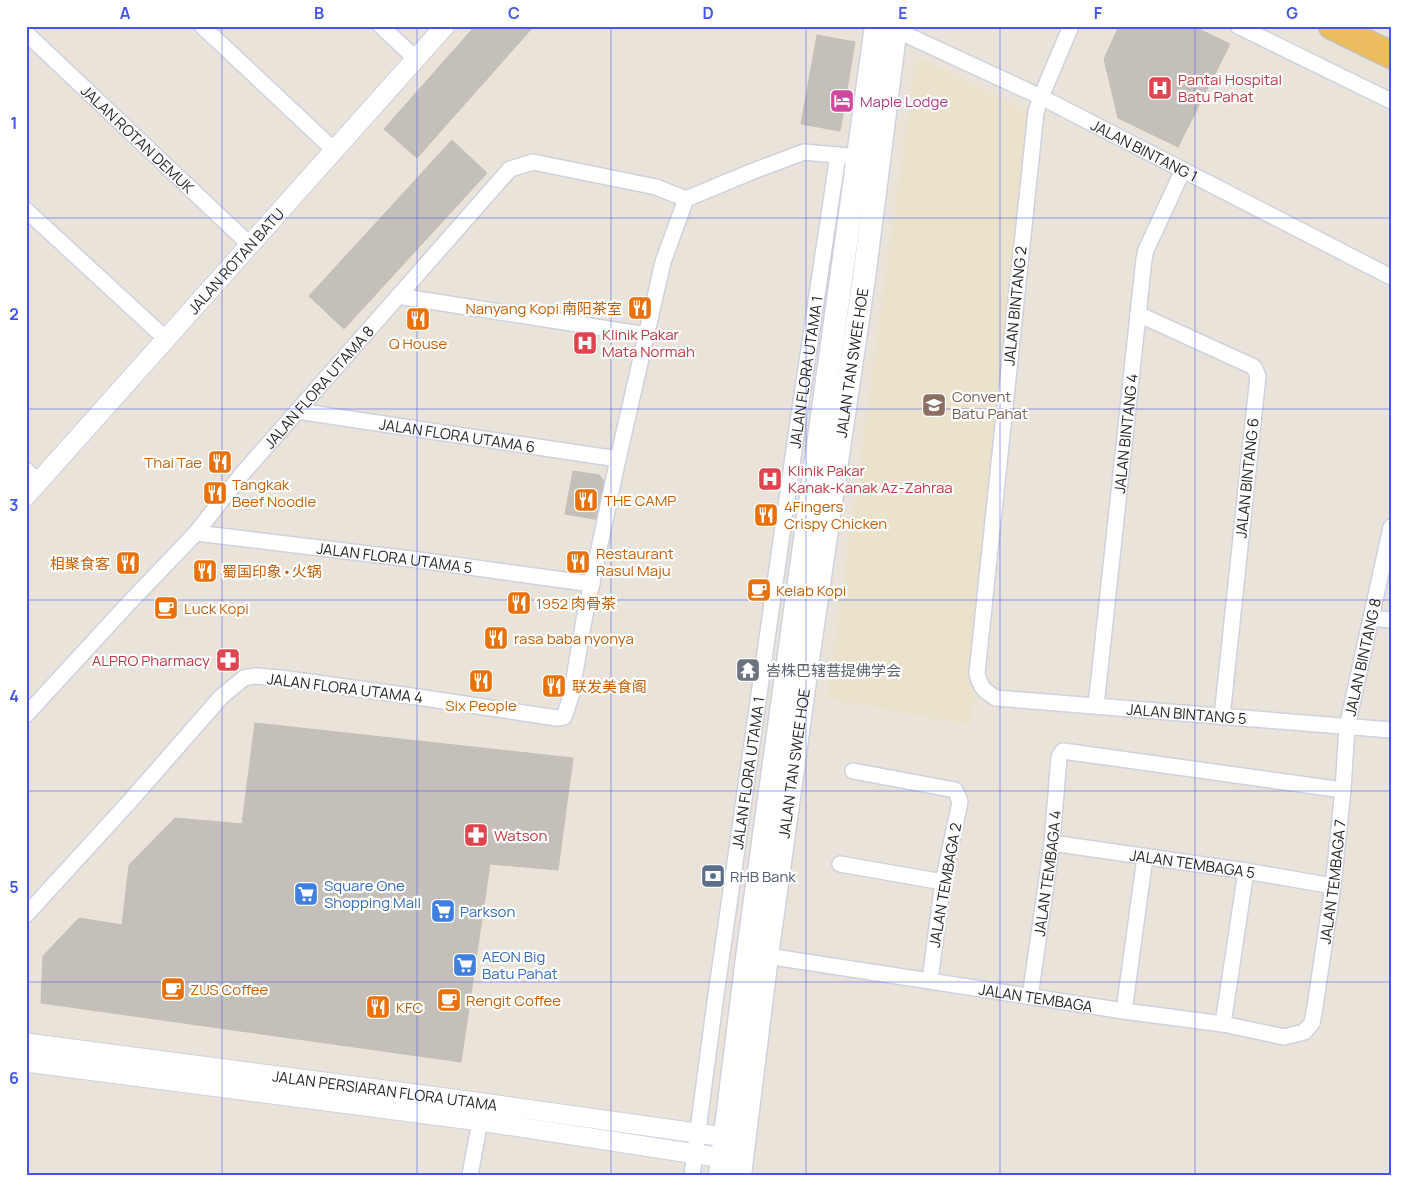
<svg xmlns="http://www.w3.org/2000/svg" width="1417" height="1201" font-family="Manrope,'Noto Sans SC',sans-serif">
	<rect width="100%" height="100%" fill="#e9e3d9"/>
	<path fill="#eae2ca" d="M916,56L1029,112L971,725L827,698Z"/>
	<path fill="#c4c0b9" stroke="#c4bfb4" d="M475,26H534L417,158L384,129Z
		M1119,26H1193L1230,44L1178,147L1118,118L1104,59Z
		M817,35L855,42L840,131L801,124Z
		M452,140L487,173L344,329L309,296Z
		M573,471L599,475L607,485L600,520L565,514Z
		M255,723L573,758L558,870L490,864L461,1062L41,1003L43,956L79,918L122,925L129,865L175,818L242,824Z"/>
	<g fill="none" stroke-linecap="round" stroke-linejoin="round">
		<defs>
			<g id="minor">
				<path d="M202,26L335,151"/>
				<path d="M381,26L416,59"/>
				<path id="s1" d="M1071,26L1041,97L1036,112L977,673C980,687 984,691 996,698L1391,730"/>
				<path d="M1238,26L1391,101"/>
				<path id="s2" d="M896,30L1041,97L1391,277"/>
				<path id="s3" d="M26,33L250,245"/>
				<path d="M686,199L751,172L804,152L847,156"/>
				<path d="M26,210L166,339"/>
				<path d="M398,296L647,335"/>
				<path d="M1138,314L1254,367L1258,376L1222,717"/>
				<path id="s4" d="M297,411L618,459"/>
				<path d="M26,470L39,482"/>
				<path id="s5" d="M196,533L419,560L592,584"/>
				<path d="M1371,618L1391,620"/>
				<path id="s6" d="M1096,706L1144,259L1146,250L1183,170"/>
				<path id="s7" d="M26,715L128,604L196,533L242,474L510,169L533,162L656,187L686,199L663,262L618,459L584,620L571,696L564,717L557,718L404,695L280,678L256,676L244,678L221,697L131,800L26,915"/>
				<path d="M853,771L955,790L957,794L960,802L943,882L930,980"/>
				<path id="s8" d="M1052,843L1246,871L1333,886"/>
				<path d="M840,864L943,882"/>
				<path id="s9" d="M767,956L1124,1011L1223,1024L1284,1037L1304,1032L1312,1023L1314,1013L1333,886L1343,790L1347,727L1391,527"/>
				<path id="s10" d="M1030,997L1052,843L1059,757L1063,751L1343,790"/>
				<path d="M1124,1011L1145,857"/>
				<path d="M1223,1024L1246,871"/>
				<path d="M470,1175L480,1121"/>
				<path id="s11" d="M692,1175L715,1002L799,415L838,155"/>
			</g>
			<g id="tertiary">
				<path id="s12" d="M26,496L445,26"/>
				<path id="s13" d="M26,1043L483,1103L739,1139"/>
				<path d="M26,1062L480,1121L736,1160"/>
			</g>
			<g id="secondary">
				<path d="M720,1175L747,958L876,26"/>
				<path id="s14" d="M740,1175L767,956L810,645L864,278L896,26"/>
			</g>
			<path id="trunk" d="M1332,26L1391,55"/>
		</defs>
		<use href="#minor" stroke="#cfd1df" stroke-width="18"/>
		<use href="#tertiary" stroke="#cfd1df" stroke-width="21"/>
		<use href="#secondary" stroke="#cfd1df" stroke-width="25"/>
		<use href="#trunk" stroke="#c3c3c3" stroke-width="29"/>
		<use href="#minor" stroke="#fff" stroke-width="15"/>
		<use href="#tertiary" stroke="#fff" stroke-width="19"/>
		<use href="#secondary" stroke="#fff" stroke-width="22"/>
		<use href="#trunk" stroke="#ebbd5f" stroke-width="26"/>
	</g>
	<path fill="none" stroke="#4455eb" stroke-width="1" stroke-opacity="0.55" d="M222,26V1175M417,26V1175M611,26V1175M806,26V1175M1000,26V1175M1195,26V1175M26,218H1391M26,409H1391M26,600H1391M26,791H1391M26,982H1391"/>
	<defs>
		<symbol id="hospital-square" viewBox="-11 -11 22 22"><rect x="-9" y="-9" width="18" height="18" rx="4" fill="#e0444e" stroke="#fff"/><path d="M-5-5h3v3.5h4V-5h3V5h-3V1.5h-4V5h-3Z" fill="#fff"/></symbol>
		<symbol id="hotel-square" viewBox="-11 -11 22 22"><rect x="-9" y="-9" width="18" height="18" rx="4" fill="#d1479c" stroke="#fff"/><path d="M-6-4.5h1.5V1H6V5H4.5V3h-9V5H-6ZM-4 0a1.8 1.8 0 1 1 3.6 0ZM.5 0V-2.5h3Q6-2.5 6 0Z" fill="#fff"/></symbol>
		<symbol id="restaurant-square" viewBox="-11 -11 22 22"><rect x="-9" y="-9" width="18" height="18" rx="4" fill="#e8710a" stroke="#fff"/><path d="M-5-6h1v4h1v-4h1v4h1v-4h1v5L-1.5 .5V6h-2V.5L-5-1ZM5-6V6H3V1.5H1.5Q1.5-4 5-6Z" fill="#fff"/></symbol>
		<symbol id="school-square" viewBox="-11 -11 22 22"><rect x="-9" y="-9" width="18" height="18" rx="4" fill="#8d6e63" stroke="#fff"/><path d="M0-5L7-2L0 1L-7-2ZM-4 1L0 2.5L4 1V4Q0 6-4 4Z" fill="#fff"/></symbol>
		<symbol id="cafe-square" viewBox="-11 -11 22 22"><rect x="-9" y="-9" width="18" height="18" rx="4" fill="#e8710a" stroke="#fff"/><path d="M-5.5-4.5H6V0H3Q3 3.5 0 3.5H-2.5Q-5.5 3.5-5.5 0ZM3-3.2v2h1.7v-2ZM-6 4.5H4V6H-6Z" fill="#fff"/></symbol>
		<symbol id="pharmacy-square" viewBox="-11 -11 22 22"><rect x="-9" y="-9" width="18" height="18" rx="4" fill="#e0444e" stroke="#fff"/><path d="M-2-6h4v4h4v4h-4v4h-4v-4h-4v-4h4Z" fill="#fff"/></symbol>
		<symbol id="temple-square" viewBox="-11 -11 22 22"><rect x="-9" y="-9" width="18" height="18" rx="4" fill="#6b7280" stroke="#fff"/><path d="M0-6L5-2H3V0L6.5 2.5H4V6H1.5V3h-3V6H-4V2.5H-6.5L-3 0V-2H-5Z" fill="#fff"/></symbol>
		<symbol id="bank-square" viewBox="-11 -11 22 22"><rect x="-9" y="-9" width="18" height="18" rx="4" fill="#5c6f8a" stroke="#fff"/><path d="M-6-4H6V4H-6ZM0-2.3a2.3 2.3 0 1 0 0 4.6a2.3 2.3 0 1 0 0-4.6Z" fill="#fff"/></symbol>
		<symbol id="supermarket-square" viewBox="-11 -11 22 22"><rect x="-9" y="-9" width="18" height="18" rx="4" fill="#3f7fe0" stroke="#fff"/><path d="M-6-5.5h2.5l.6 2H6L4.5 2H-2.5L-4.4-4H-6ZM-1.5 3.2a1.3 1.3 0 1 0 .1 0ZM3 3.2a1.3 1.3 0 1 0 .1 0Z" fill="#fff"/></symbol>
	</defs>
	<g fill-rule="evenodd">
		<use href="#hospital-square" x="1146" y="74" width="28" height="28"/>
		<use href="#hotel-square" x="828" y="87" width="28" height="28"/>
		<use href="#restaurant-square" x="626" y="294" width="28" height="28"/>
		<use href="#restaurant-square" x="404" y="305" width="28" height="28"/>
		<use href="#hospital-square" x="571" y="329" width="28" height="28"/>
		<use href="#school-square" x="920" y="391" width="28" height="28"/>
		<use href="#restaurant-square" x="206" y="448" width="28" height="28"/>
		<use href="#hospital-square" x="756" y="465" width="28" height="28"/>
		<use href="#restaurant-square" x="201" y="479" width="28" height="28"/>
		<use href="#restaurant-square" x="572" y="486" width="28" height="28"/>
		<use href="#restaurant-square" x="752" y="501" width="28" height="28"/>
		<use href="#restaurant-square" x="564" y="548" width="28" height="28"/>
		<use href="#restaurant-square" x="114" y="549" width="28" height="28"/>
		<use href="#restaurant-square" x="191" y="557" width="28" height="28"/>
		<use href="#cafe-square" x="745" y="576" width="28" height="28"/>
		<use href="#restaurant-square" x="505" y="589" width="28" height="28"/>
		<use href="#cafe-square" x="152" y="594" width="28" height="28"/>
		<use href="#restaurant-square" x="482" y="624" width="28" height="28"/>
		<use href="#pharmacy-square" x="214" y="646" width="28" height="28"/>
		<use href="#temple-square" x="734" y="656" width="28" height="28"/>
		<use href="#restaurant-square" x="467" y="667" width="28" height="28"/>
		<use href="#restaurant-square" x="540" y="672" width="28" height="28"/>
		<use href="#pharmacy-square" x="462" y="821" width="28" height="28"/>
		<use href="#bank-square" x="699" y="862" width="28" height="28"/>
		<use href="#supermarket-square" x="292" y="880" width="28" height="28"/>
		<use href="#supermarket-square" x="429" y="897" width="28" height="28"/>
		<use href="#supermarket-square" x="451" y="951" width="28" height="28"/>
		<use href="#cafe-square" x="159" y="975" width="28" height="28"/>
		<use href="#cafe-square" x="435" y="986" width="28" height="28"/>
		<use href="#restaurant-square" x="364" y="993" width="28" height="28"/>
	</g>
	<g text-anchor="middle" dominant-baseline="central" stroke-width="4.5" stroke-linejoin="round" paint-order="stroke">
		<g font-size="15" fill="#be3a42" stroke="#fff" text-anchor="start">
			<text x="1178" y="79">Pantai Hospital<tspan x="1178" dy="17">Batu Pahat</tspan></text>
			<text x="602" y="334">Klinik Pakar<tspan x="602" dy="17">Mata Normah</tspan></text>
			<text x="788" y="470">Klinik Pakar<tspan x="788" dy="17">Kanak-Kanak Az-Zahraa</tspan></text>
			<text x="210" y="660" text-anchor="end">ALPRO Pharmacy</text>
			<text x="494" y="835">Watson</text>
		</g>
		<g font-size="15" fill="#b23c85" stroke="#fff" text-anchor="start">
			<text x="860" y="101">Maple Lodge</text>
		</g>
		<g font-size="15" fill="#272727" stroke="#fff">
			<text stroke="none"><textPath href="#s3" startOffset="154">JALAN ROTAN DEMUK</textPath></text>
			<text stroke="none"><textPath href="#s2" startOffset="276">JALAN BINTANG 1</textPath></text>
			<text stroke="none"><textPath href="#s12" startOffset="315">JALAN ROTAN BATU</textPath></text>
			<text transform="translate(1015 306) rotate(-84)">JALAN BINTANG 2</text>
			<text stroke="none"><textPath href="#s14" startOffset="820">JALAN TAN SWEE HOE</textPath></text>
			<text stroke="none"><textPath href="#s11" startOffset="811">JALAN FLORA UTAMA 1</textPath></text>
			<text stroke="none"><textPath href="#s7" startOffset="440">JALAN FLORA UTAMA 8</textPath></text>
			<text stroke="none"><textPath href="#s6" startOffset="274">JALAN BINTANG 4</textPath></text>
			<text stroke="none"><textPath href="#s4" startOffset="162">JALAN FLORA UTAMA 6</textPath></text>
			<text transform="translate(1247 478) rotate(-84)">JALAN BINTANG 6</text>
			<text stroke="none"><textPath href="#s5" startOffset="200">JALAN FLORA UTAMA 5</textPath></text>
			<text stroke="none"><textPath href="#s9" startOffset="926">JALAN BINTANG 8</textPath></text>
			<text transform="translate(345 688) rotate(7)">JALAN FLORA UTAMA 4</text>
			<text stroke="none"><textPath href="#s1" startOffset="881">JALAN BINTANG 5</textPath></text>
			<text stroke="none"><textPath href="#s14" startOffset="415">JALAN TAN SWEE HOE</textPath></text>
			<text stroke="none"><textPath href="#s11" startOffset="406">JALAN FLORA UTAMA 1</textPath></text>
			<text stroke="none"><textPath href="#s8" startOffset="142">JALAN TEMBAGA 5</textPath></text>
			<text stroke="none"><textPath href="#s10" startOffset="125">JALAN TEMBAGA 4</textPath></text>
			<text stroke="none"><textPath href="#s9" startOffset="699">JALAN TEMBAGA 7</textPath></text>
			<text transform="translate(945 885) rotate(-80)">JALAN TEMBAGA 2</text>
			<text stroke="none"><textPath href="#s9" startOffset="272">JALAN TEMBAGA</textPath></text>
			<text stroke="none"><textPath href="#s13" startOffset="362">JALAN PERSIARAN FLORA UTAMA</textPath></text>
		</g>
		<g font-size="15" fill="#c56008" stroke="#fff" text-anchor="start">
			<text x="622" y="308" text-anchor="end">Nanyang Kopi 南阳茶室</text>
			<text x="418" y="343" text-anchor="middle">Q House</text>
			<text x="202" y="462" text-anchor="end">Thai Tae</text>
			<text x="232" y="484">Tangkak<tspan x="232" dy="17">Beef Noodle</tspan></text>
			<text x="604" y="500">THE CAMP</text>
			<text x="784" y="506">4Fingers<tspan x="784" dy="17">Crispy Chicken</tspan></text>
			<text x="596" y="553">Restaurant<tspan x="596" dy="17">Rasul Maju</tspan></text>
			<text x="110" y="563" text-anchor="end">相聚食客</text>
			<text x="222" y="571">蜀国印象•火锅</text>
			<text x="776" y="590">Kelab Kopi</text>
			<text x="536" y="603">1952 肉骨茶</text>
			<text x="184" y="608">Luck Kopi</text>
			<text x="514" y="638">rasa baba nyonya</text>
			<text x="572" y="686">联发美食阁</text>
			<text x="481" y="705" text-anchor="middle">Six People</text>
			<text x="190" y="989">ZUS Coffee</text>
			<text x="466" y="1000">Rengit Coffee</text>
			<text x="396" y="1007">KFC</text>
		</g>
		<g font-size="15" fill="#785e54" stroke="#fff" text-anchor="start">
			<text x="952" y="396">Convent<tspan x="952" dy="17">Batu Pahat</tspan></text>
		</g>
		<g font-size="15" fill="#5b616d" stroke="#fff" text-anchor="start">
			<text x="766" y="670">峇株巴辖菩提佛学会</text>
		</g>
		<g font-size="15" fill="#4e5e75" stroke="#fff" text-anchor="start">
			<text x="730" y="876">RHB Bank</text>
		</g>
		<g font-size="15" fill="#366cbe" stroke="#fff" text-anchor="start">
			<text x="324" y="885">Square One<tspan x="324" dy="17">Shopping Mall</tspan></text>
			<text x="460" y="911">Parkson</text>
			<text x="482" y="956">AEON Big<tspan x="482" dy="17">Batu Pahat</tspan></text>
		</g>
	</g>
	<rect width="1417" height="1201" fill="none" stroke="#ffffff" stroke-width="55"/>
	<rect x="28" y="28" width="1362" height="1146" fill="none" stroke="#4455eb" stroke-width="2"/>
	<g font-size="16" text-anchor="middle" font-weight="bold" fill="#4455eb">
		<text x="125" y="19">A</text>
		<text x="319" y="19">B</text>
		<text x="514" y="19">C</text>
		<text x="708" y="19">D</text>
		<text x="903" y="19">E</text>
		<text x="1098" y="19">F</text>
		<text x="1292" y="19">G</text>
		<text x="14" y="129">1</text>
		<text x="14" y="320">2</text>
		<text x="14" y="511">3</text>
		<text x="14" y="702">4</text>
		<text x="14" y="893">5</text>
		<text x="14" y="1084">6</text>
	</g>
</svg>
